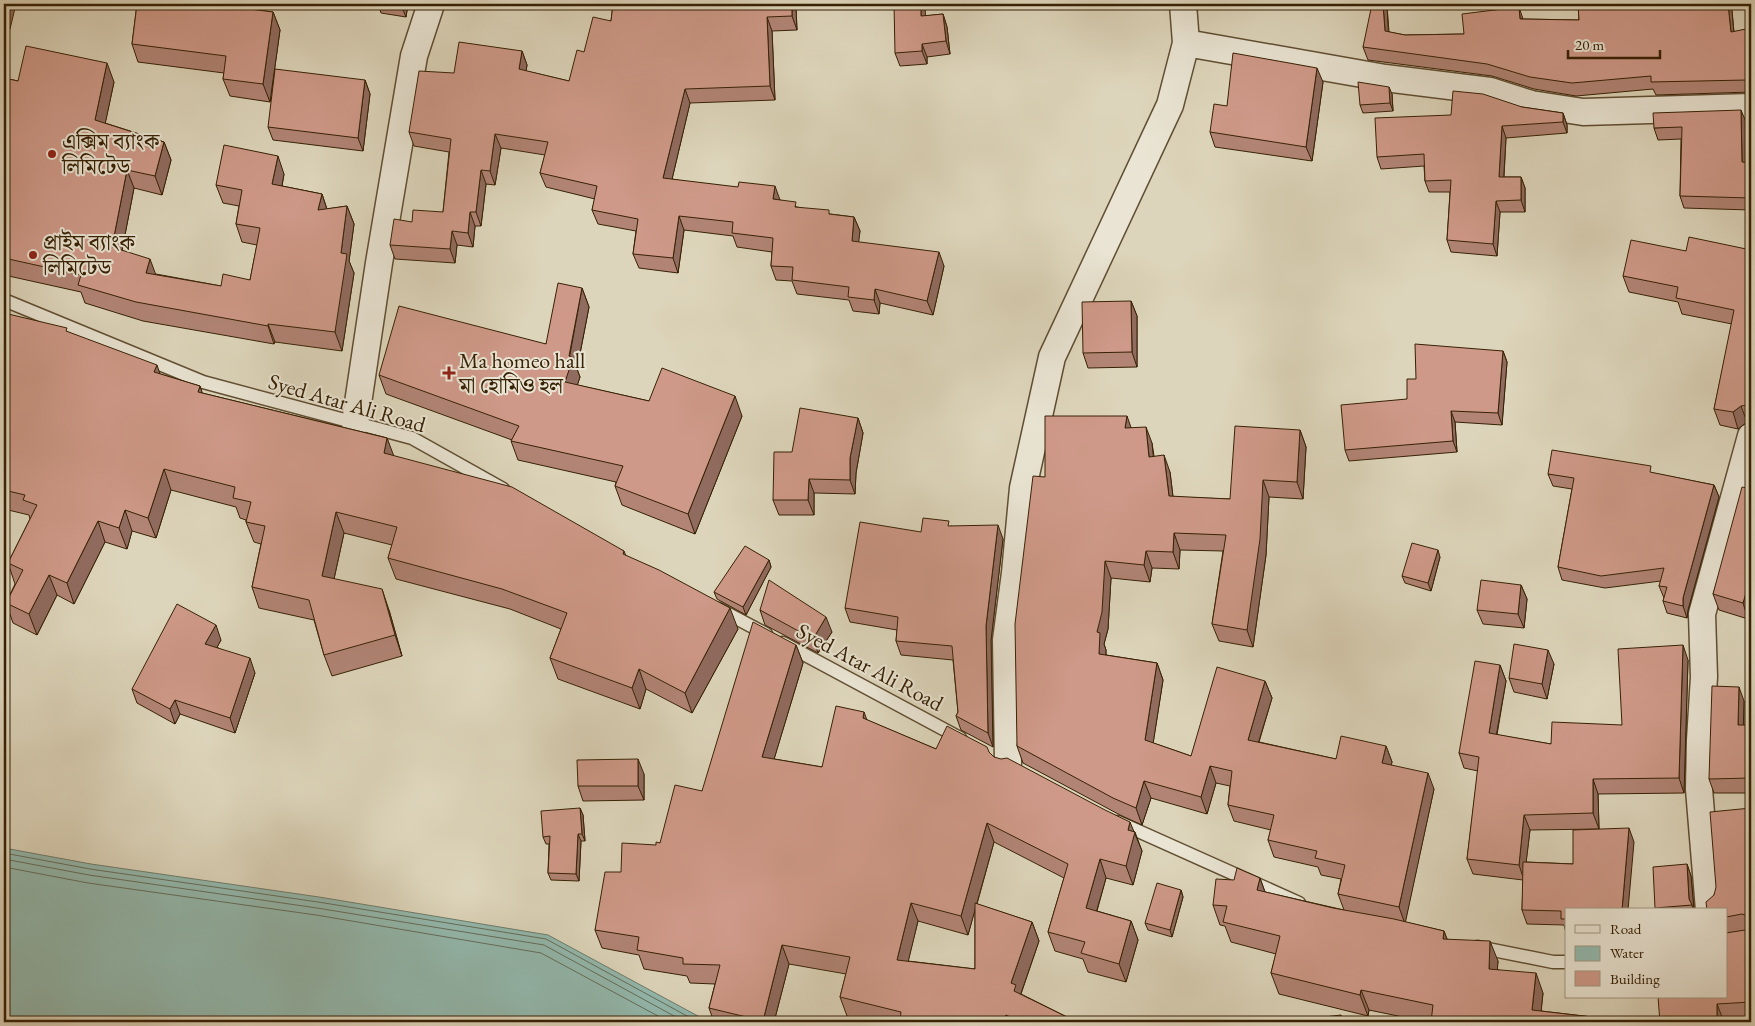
<svg xmlns="http://www.w3.org/2000/svg" width="1755" height="1026" font-family="'EB Garamond','Noto Serif Bengali',serif">
	<rect width="100%" height="100%" fill="#ddd5bb"/>
	<filter id="stains"><feTurbulence type="fractalNoise" baseFrequency=".004" numOctaves="4"/><feColorMatrix values="0 0 0 0 .2 0 0 0 0 .09 0 0 0 0 .02 0 0 0 .5 -.17"/></filter>
	<radialGradient id="worn" r=".72"><stop offset=".6" stop-color="#630" stop-opacity="0"/><stop offset="1" stop-color="#630" stop-opacity=".3"/></radialGradient>
	<path fill="#93b9ae" stroke="#6e7c6a" d="M4,848L91,864L319,897L548,935L709,1022H4Z"/>
	<g fill="none" stroke-linecap="round" stroke-linejoin="round">
		<path stroke="#656d59" stroke-width="1" d="M4,853L90,869L318,902L546,939L698,1022
			M4,859L89,875L317,908L544,945L685,1022
			M4,867L88,883L316,915L541,953L669,1022"/>
		<defs>
			<path id="lane" d="M4,300L203,382L412,438L503,489
				M719,609L766,634
				M783,643L960,738
				M1118,822L1299,903
				M1478,947L1553,962H1566"/>
			<path id="street" d="M1186,43L1385,78L1490,91L1531,104L1583,112L1751,107
				M355,423L379,263L414,56L431,4
				M1008,763L1006,640L1015,573L1023,488L1052,357L1170,105L1186,43L1183,4
				M1709,910L1699,789L1700,740L1704,677L1702,614L1751,436"/>
		</defs>
		<use href="#lane" stroke="#604e32" stroke-width="15"/>
		<use href="#street" stroke="#604e32" stroke-width="29"/>
		<use href="#lane" stroke="#e9e4d3" stroke-width="12"/>
		<use href="#street" stroke="#e9e4d3" stroke-width="26"/>
	</g>
	<path fill="#b18475" stroke="#372104" fill-rule="evenodd" d="M4,4L10,29L4,27Z
		M137,4H228L227,6L273,12L280,30L270,102L230,96L223,79L224,73L138,62L132,44Z
		M378,4H408L406,17L381,13Z
		M613,4H840V8H796L797,30L772,31L775,100L690,103L672,179L780,200L797,207L830,214L854,217L860,231L858,242L944,266L933,315L880,303L879,314L853,311L849,300L797,294L792,281L776,280L771,266L772,252L737,247L733,236L684,230L678,273L639,268L633,254L636,231L598,224L592,210L595,199L546,187L540,173L545,155L501,148L495,185L486,184L481,226H475L473,247L457,245L455,263L395,259L390,245L412,222L443,212L449,152L414,146L409,132L454,73L522,51L527,65L526,71L569,81L584,52L611,21Z
		M1578,4H1730L1732,11L1734,32L1751,28V92L1656,95L1653,89L1576,96L1534,89L1492,76L1368,60L1363,47L1387,6L1389,32L1405,35L1464,34L1523,19L1579,20Z
		M943,14L947,27L950,54L927,57V64L900,66L895,53L925,16Z
		M4,78L18,81L114,82L105,123L164,142L171,160L162,195L134,188L122,250L156,274L221,286L250,280L257,245L242,242L236,224L239,206L223,203L216,185L284,174L282,186L322,194L327,209L347,206L354,224L349,261L354,273L342,351L275,342L274,344L143,321L85,303L81,292L4,275V150L6,142L4,141Z
		M365,80L370,94L363,151L273,140L268,127Z
		M1323,82L1312,161L1215,147L1210,132L1227,106Z
		M1392,94L1393,111L1363,113L1360,105Z
		M1522,107L1563,113L1567,125V133L1506,138L1504,177H1521L1525,188V212H1500L1497,256L1451,252L1447,240L1450,192H1429L1425,181L1424,166L1381,169L1377,157L1451,115Z
		M1746,122V162L1751,163V210L1684,208L1680,196L1681,139L1658,140L1654,128Z
		M1751,250V422H1747L1738,429L1720,425L1714,409L1732,324L1682,314L1678,302L1629,292L1623,276L1686,251Z
		M582,288L589,307L577,369L580,377L577,385L649,401L742,416L695,534L622,505L615,486L616,482L518,460L511,441L512,440L386,394L379,375L546,344Z
		M1131,301L1137,316V367L1088,368L1083,353Z
		M4,313L68,332L160,374L200,386L202,393L387,438L393,456L624,551L626,556L738,629L692,713L646,689L640,709L558,679L550,658L561,629L510,609L396,579L388,558L392,545L344,533L334,579L389,610L402,656L332,676L324,655L314,620L259,608L252,587L261,544L254,542L246,522V520L240,518L236,507L171,490L156,538L132,531L127,549L105,542L74,604L57,595L37,635L13,623L6,603L15,584L8,563L30,519L29,515L4,509Z
		M1503,351L1507,362L1502,425L1455,422L1457,452L1349,461L1345,450L1407,399L1416,379Z
		M858,418L863,433L856,473L855,494L814,493V515H779L773,500L792,452Z
		M1131,428L1152,443L1154,456L1170,472L1173,497L1230,499L1300,430L1306,447L1303,499L1269,497L1266,555L1253,647L1219,641L1212,624L1223,551L1180,550L1179,569L1152,568L1150,582L1111,578L1108,629L1104,644L1106,650V655L1157,663L1163,680L1153,743L1191,756L1265,681L1272,698L1259,742L1336,759L1386,746L1392,762L1391,765L1434,789L1405,922L1444,931L1447,939L1498,961L1497,969L1543,993L1541,1011L1609,1019L1610,1022H1427L1369,1010L1368,1016L1279,994L1271,973L1276,954L1231,942L1225,926L1220,925L1213,905L1234,880L1260,878L1265,892L1344,910L1338,894L1341,879L1321,875L1318,867L1274,857L1268,840L1271,830L1234,821L1228,805L1230,786L1216,783L1207,814L1151,798L1142,825L1120,815L1023,763L1017,746L1045,477Z
		M1751,465V610L1748,619L1719,610L1713,594L1747,488Z
		M1653,473L1714,485L1719,497L1688,610L1687,618L1667,613L1663,601L1664,598L1659,586L1661,581L1605,588L1562,580L1558,567L1572,489L1553,486L1548,474Z
		M951,526L1003,539L991,640L993,747L961,730L956,716L958,712L953,660L901,655L896,641L897,630L850,622L845,608Z
		M1440,557L1431,591L1405,583L1402,576Z
		M769,560L771,567L746,615L717,599L714,592Z
		M1521,585L1527,599L1524,628L1483,624L1477,610Z
		M760,610L832,632L818,653L765,625Z
		M221,640L217,647L255,673L235,733L180,714L175,724L137,703L132,689Z
		M796,645L803,663L774,759L822,767L867,720L936,749L989,752L994,757L1135,832L1142,851L1133,885L1106,878L1097,911L1131,921L1138,940L1126,982L1088,972L1083,959L1055,951L1048,932L1064,878L994,842L977,904L1032,922L1039,941L1021,994L1071,1019L1072,1022H873L847,1016L840,997L846,974L789,964L774,1022H714L709,1008L715,984L690,983L687,976L644,969L639,955L602,948L595,930L621,872L656,845L660,843L702,791ZM975,909V969L908,961L918,921L968,935Z
		M1688,660L1684,793L1598,794L1599,829L1530,830L1526,862L1573,864L1634,842L1566,910V933L1564,925L1527,924L1522,910L1523,880L1473,874L1467,859L1478,771L1464,768L1459,753L1500,665L1506,681L1497,735L1551,744L1622,725Z
		M1554,664L1547,699L1514,692L1509,678Z
		M1744,701V725H1751V793H1714L1709,779Z
		M644,774V800L583,801L578,786Z
		M580,808L583,815L585,841H581L579,881L551,880L548,873L549,844H546L543,837Z
		M1751,808V1022H1660L1726,997V910L1714,895Z
		M1687,864L1691,876L1694,910H1656L1655,908Z
		M1181,890L1183,897L1172,937L1148,930L1145,923Z"/>
	<path fill="#906b5f" stroke="#372104" d="M7,4H16L10,29L4,14Z
		M219,4H228L225,23L219,5Z
		M401,4H408L406,17L401,5Z
		M792,4H795L796,8L797,30L792,16Z
		M921,4H925L926,30L921,16Z
		M1383,4H1386L1387,6L1389,43L1385,31Z
		M1728,4H1730L1732,11L1735,45L1731,32Z
		M1519,7L1523,19H1520Z
		M273,12L280,30L270,102L263,84Z
		M943,14L947,27L950,54L946,41Z
		M767,17L772,31L775,100L770,86Z
		M922,44L927,57V64L922,51Z
		M522,51L527,65L524,83L519,69Z
		M107,63L114,82L102,139L95,120Z
		M1317,68L1323,82L1312,161L1306,147Z
		M365,80L370,94L363,151L358,138Z
		M1389,87L1392,94L1393,111L1390,103Z
		M685,89L690,103L669,192L663,178Z
		M1741,110L1746,122V174L1742,162Z
		M1563,113L1567,125V133L1563,122Z
		M1502,126L1506,138L1503,189L1499,177Z
		M495,134L501,148L495,185L490,171Z
		M164,142L171,160L162,195L155,176Z
		M278,156L284,174L279,202L272,184Z
		M127,170L134,188L119,266L112,247Z
		M481,170L486,184L481,226L476,212Z
		M1521,177L1525,188V212L1521,200Z
		M775,186L780,200L773,199Z
		M322,194L328,213L318,210Z
		M1496,201L1500,212L1497,256L1493,244Z
		M347,206L354,224L349,261L354,273L342,351L335,332L341,253Z
		M470,212L475,226L473,247L468,233Z
		M679,216L684,230L678,273L673,258Z
		M854,217L860,231L857,256L852,241Z
		M452,231L457,245L455,263L450,249Z
		M939,252L944,266L933,315L927,301Z
		M150,259L157,278L146,273Z
		M582,288L589,307L577,369L580,377L572,402L565,382Z
		M875,289L880,303L879,314L874,300Z
		M1131,301L1137,316V367L1132,352Z
		M268,324L275,342L274,344L268,326Z
		M1503,351L1507,362L1502,425L1498,413Z
		M157,365L164,386L154,372Z
		M200,386L207,407L198,392Z
		M735,396L742,416L695,534L688,514Z
		M1741,406L1747,422L1738,429L1733,412Z
		M1451,411L1455,422L1457,452L1453,441Z
		M1127,416L1133,433L1125,428Z
		M858,418L863,433L856,473L855,494L850,480V458Z
		M1146,427L1152,443L1155,473L1149,457Z
		M1300,430L1306,447L1303,499L1297,482Z
		M387,438L395,459L384,453Z
		M1164,455L1170,472L1175,513L1169,496Z
		M164,469L171,490L156,538L148,518Z
		M809,479L814,493V515L808,500Z
		M1263,480L1269,497L1266,555L1253,647L1247,630Z
		M1714,485L1719,497L1688,610L1687,618L1683,606V598Z
		M125,510L132,531L127,549L119,528Z
		M336,512L344,533L330,597L322,576Z
		M98,521L105,542L74,604L67,583Z
		M998,525L1003,539L991,640L993,747L988,733L986,626Z
		M1174,533L1180,550L1179,569L1173,552Z
		M1438,550L1440,557L1431,591L1428,583Z
		M1146,551L1152,568L1150,582L1144,565Z
		M769,560L771,567L746,615L743,607Z
		M1105,561L1111,578L1108,629L1104,644L1106,650L1105,671L1099,654L1097,632Z
		M49,575L57,595L37,635L29,614Z
		M1751,576V610L1748,619L1743,603Z
		M1521,585L1527,599L1524,628L1518,614Z
		M382,589L389,610L402,656L395,635Z
		M730,608L738,629L692,713L685,693Z
		M826,617L832,632L818,653L813,639Z
		M216,625L221,640L211,658L205,644Z
		M796,645L803,663L769,776L762,757Z
		M1683,645L1688,660L1684,793L1679,778Z
		M1548,650L1554,664L1547,699L1542,684Z
		M250,658L255,673L235,733L230,718Z
		M1157,663L1163,680L1151,757L1145,740Z
		M1500,665L1506,681L1494,748L1489,733Z
		M639,669L646,689L640,709L632,688Z
		M1265,681L1272,698L1254,757L1248,740Z
		M1739,687L1744,701L1743,739L1738,725Z
		M175,700L180,714L175,724L170,709Z
		M864,712L871,731L863,718Z
		M1386,746L1392,762L1388,780L1382,763Z
		M638,759L644,774V800L638,786Z
		M1210,766L1216,783L1207,814L1201,797Z
		M1428,773L1434,789L1405,924L1399,907Z
		M1593,779L1598,794L1599,829L1593,813Z
		M1144,781L1151,798L1142,825L1136,808Z
		M580,808L583,815L585,841L582,834Z
		M1524,815L1530,830L1524,880L1519,865Z
		M1130,822L1142,851L1133,885L1126,866L1128,830Z
		M987,823L994,842L968,935L961,916Z
		M1629,828L1634,842L1628,910H1622Z
		M578,834L581,841L579,881L576,874Z
		M1100,859L1106,878L1092,927L1086,908Z
		M1687,864L1691,876L1694,910L1689,899Z
		M1260,878L1267,898L1257,890Z
		M1181,890L1183,897L1172,937L1170,930Z
		M911,903L918,921L904,979L897,960Z
		M1131,921L1138,940L1126,982L1119,964Z
		M1032,922L1039,941L1020,996L1021,1009L1011,983Z
		M1444,931L1451,951L1443,939Z
		M1490,941L1498,961L1496,989L1489,969Z
		M782,945L789,964L774,1022H764L763,1021Z
		M1536,973L1543,993L1540,1022L1532,1010Z
		M1361,990L1369,1010L1368,1016L1360,995Z
		M1717,1004L1724,1022H1717Z
		M1006,1015L1008,1022H1006L1004,1019Z
		M1341,1015L1343,1022H1339Z"/>
	<path fill="#ce9988" stroke="#372104" d="M4,4H7L4,14Z
		M137,4H219V5L273,12L263,84L223,79L226,56L132,44Z
		M613,4H792V16L767,17L770,86L685,89L663,178L738,187L739,182L775,186L773,199L796,202L795,207L829,210V214L854,217L852,241L939,252L927,301L875,289L874,300L848,297L849,287L792,280L793,267L771,266L773,238L732,233L733,222L679,216L673,258L633,254L638,219L592,210L597,186L540,173L548,142L495,134L490,171L481,170L476,212H470L468,233L452,231L450,249L390,245L394,219L412,222L413,210L443,212L451,139L409,132L419,71L454,73L459,42L522,51L519,69L569,81L577,50L584,52L593,17L611,21Z
		M894,4H921V16L943,14L946,41L922,44V51L895,53Z
		M1372,4H1383L1385,31L1405,35L1464,34L1462,14L1519,7L1520,19L1579,20L1578,4H1728L1731,32L1751,28V81L1746,80L1651,82V76L1572,83L1530,77L1487,64L1363,47Z
		M26,46L107,63L95,120L164,142L155,176L127,170L112,247L150,259L146,273L221,286L223,274L250,280L260,228L236,224L242,190L216,185L224,145L278,156L272,184L322,194L318,210L347,206L341,253L347,254L335,332L268,324V326L136,302L78,285L81,275L4,258V150L9,125L4,124V78L18,81Z
		M1233,53L1317,68L1306,147L1210,132L1214,104L1227,106Z
		M275,69L365,80L358,138L268,127Z
		M1358,82L1389,87L1390,103L1360,105Z
		M1453,91L1483,94L1522,107L1563,113V122L1502,126L1499,177H1521V200L1496,201L1493,244L1447,240L1451,180L1425,181L1424,154L1377,157L1375,118L1451,115Z
		M1741,110L1742,162L1751,163V198L1680,196L1682,127L1654,128L1653,113Z
		M1689,237L1751,250V376L1750,382H1751V407L1749,405L1741,406L1733,412L1714,409L1734,310L1676,298L1678,287L1623,276L1631,240L1686,251Z
		M558,283L582,288L569,356L573,358L565,382L649,401L662,368L735,396L688,514L615,486L623,466L511,441L519,426L379,375L399,306L546,344Z
		M1131,301L1132,352L1083,353L1082,302Z
		M4,313L67,328L66,331L157,365L154,372L200,386L198,392L387,438L384,453L512,487L624,551L623,554L659,570L730,608L685,693L639,669L632,688L550,658L567,613L502,589L388,558L397,527L336,512L322,576L382,589L395,635L324,655L309,600L252,587L265,526L246,522L251,502L233,498L235,487L164,469L148,518L125,510L119,528L98,521L67,583L49,575L29,614L6,603L23,570L8,563L37,505L23,500L25,495L4,490Z
		M1415,344L1503,351L1498,413L1451,411L1453,441L1345,450L1341,405L1407,399V379H1416Z
		M800,408L858,418L850,458V480L809,479L808,500H773L774,452H792Z
		M1045,416H1127L1125,428L1146,427L1149,457L1164,455L1169,496L1230,499L1235,426L1300,430L1297,482L1263,480L1260,539L1247,630L1212,624L1226,535L1174,533L1173,552L1146,551L1144,565L1105,561L1102,612L1097,632L1100,633L1099,654L1157,663L1145,740L1191,756L1217,667L1265,681L1248,740L1336,759L1341,736L1386,746L1382,763L1428,773L1399,907L1338,894L1345,865L1315,858L1317,851L1268,840L1274,815L1228,805L1232,771L1210,766L1201,797L1144,781L1136,808L1113,798L1017,746L1015,624L1033,476L1045,477Z
		M1552,450L1651,466L1650,472L1714,485L1683,598V606L1663,601L1667,587L1659,586L1664,568L1601,576L1558,567L1574,478L1548,474Z
		M1751,465V576L1743,603L1713,594L1742,487L1747,488Z
		M923,518L949,521L948,526L998,525L986,626L988,733L956,716L958,712L952,646L896,641L898,617L845,608L860,522L921,532Z
		M1412,543L1438,550L1428,583L1402,576Z
		M745,546L769,560L743,607L714,592Z
		M769,580L826,617L813,639L760,610Z
		M1481,580L1521,585L1518,614L1477,610Z
		M177,604L216,625L205,644L250,658L230,718L175,700L170,709L132,689Z
		M753,622L796,645L762,757L822,767L836,706L864,712L863,718L936,749L947,726L987,747L989,752L994,757L1001,759L1007,758L1105,810L1130,822L1128,830L1135,832L1126,866L1100,859L1086,908L1131,921L1119,964L1081,953L1085,942L1048,932L1068,864L987,823L961,916L911,903L897,960L975,969V903L1032,922L1011,983L1016,985L1014,991L1071,1019L1068,1022H1020L1006,1015L1004,1019L1000,1017L998,1022H911L900,1021L901,1012L840,997L850,957L782,945L763,1021L709,1008L720,965L683,964V958L637,950L639,937L595,930L605,872H621L622,843L656,845V842L660,843L675,785L702,791Z
		M1514,644L1548,650L1542,684L1509,678Z
		M1683,645L1679,778L1593,779V813L1524,815L1519,865L1467,859L1479,757L1459,753L1475,661L1500,665L1489,733L1551,744L1552,722L1622,725L1618,649Z
		M1712,686L1739,687L1738,725H1751V778L1709,779Z
		M638,759V786H578L577,760Z
		M580,808L582,834H578L576,874L548,873L550,836L543,837L541,811Z
		M1751,808V1002L1717,1004V1022H1660L1658,997H1726V933L1745,930L1751,925L1750,917L1742,914L1726,917V910H1707L1706,902L1714,895L1716,887L1710,812Z
		M1629,828L1622,910H1566V919H1561V911L1522,910L1523,862L1573,864V830Z
		M1687,864L1689,899L1692,905L1655,908L1653,867Z
		M1237,868L1260,878L1257,890L1333,908L1394,919L1444,931L1443,939L1490,941L1489,969L1536,973L1532,1010L1609,1019V1022H1431L1433,1005L1361,990L1360,995L1271,973L1280,936L1223,922L1227,906L1213,905L1216,879L1234,880Z
		M1157,883L1181,890L1170,930L1145,923Z
		M1341,1015L1339,1022H1282Z"/>
	<g fill="#8f2418" stroke="#e9e4d3" stroke-width="2">
		<circle cx="52" cy="154" r="5"/>
		<circle cx="33" cy="255" r="5"/>
		<path d="M446.5 365.5h5v5h5v5h-5v5h-5v-5h-5v-5h5z"/>
	</g>
	<g text-anchor="middle" dominant-baseline="central" stroke-width="4" stroke-linejoin="round" paint-order="stroke">
		<g font-size="22" fill="#372104" stroke="#e9e4d3" text-anchor="start">
			<text x="62" y="141">এক্সিম ব্যাংক<tspan x="62" dy="25">লিমিটেড</tspan></text>
			<text x="43" y="242">প্রাইম ব্যাংক<tspan x="43" dy="25">লিমিটেড</tspan></text>
			<text x="459" y="360">Ma homeo hall<tspan x="459" dy="25">মা হোমিও হল</tspan></text>
		</g>
		<g font-size="22" fill="#372104" stroke="#e9e4d3">
			<text transform="translate(347 403) rotate(16)">Syed Atar Ali Road</text>
			<text transform="translate(870 667) rotate(28)">Syed Atar Ali Road</text>
		</g>
	</g>
	<rect width="1755" height="1026" fill="none" stroke="#ddd5bb" stroke-width="20"/>
	<rect x="5" y="5" width="1745" height="1016" fill="none" stroke="#372104" stroke-width="2.5"/>
	<rect x="10" y="10" width="1735" height="1006" fill="none" stroke="#372104"/>
	<rect x="1565" y="908" width="162" height="90" fill="#e9e4d3" stroke="#a29680"/>
	<rect x="1575" y="925" width="25" height="8" fill="#e9e4d3" stroke="#a29680"/>
	<text x="1610" y="934" font-size="15" fill="#372104">Road</text>
	<rect x="1575" y="946" width="25" height="15" fill="#93b9ae" stroke="#a29680"/>
	<text x="1610" y="958" font-size="15" fill="#372104">Water</text>
	<rect x="1575" y="971" width="25" height="15" fill="#ce9988" stroke="#a29680"/>
	<text x="1610" y="984" font-size="15" fill="#372104">Building</text>
	<path d="M1568 50v8h92v-8" fill="none" stroke="#372104" stroke-width="2.5"/>
	<text x="1575" y="50" font-size="15" fill="#372104" stroke="#e9e4d3" stroke-width="4" paint-order="stroke">20 m</text>
	<rect width="100%" height="100%" filter="url(#stains)"/>
	<rect width="100%" height="100%" fill="url(#worn)"/>
</svg>
